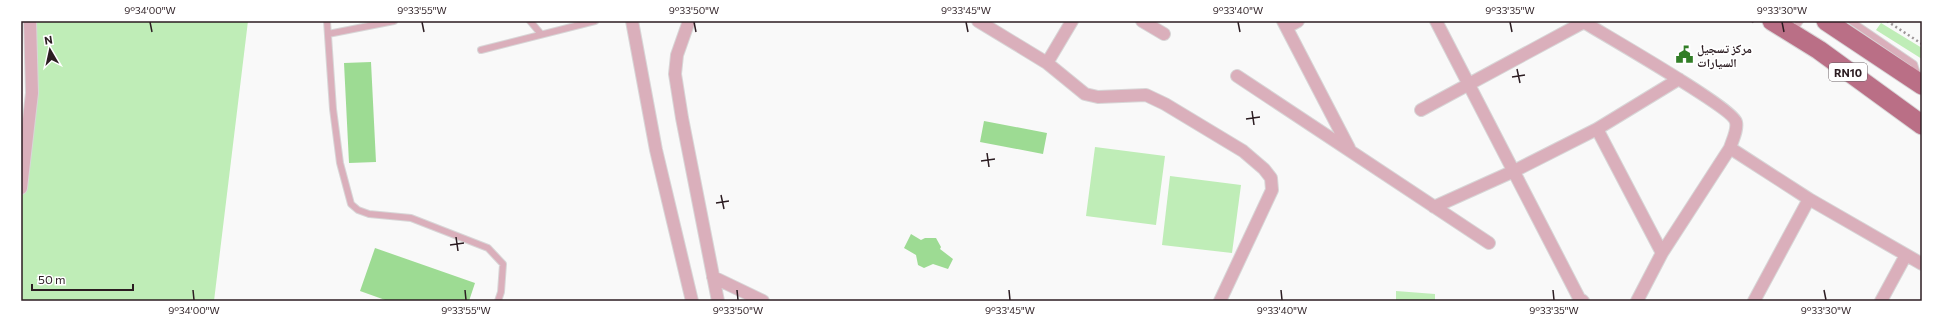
<svg xmlns="http://www.w3.org/2000/svg" width="1943" height="322" font-family="Commissioner,'Noto Naskh Arabic',sans-serif">
	<rect width="100%" height="100%" fill="#f9f9f9"/>
	<path fill="#bfedb7" d="M36,21H248L214,301H21V178L38,88Z
		M1881,23L1922,48V59L1876,30Z
		M1095,147L1165,156L1156,225L1086,216Z
		M1170,176L1241,185L1232,253L1162,245Z
		M1396,291L1435,294V301H1396Z"/>
	<path fill="#9ddb93" d="M371,62L376,162L349,163L344,63Z
		M984,121L1047,133L1043,154L980,142Z
		M911,234L921,240L925,238H936L941,247L940,249L953,259L948,269L933,264L924,268L918,265L916,255L904,248Z
		M375,248L475,283L469,301H388L360,291Z"/>
	<g fill="none" stroke-linecap="round" stroke-linejoin="round">
		<defs>
			<path id="lane" d="M327,21L333,109L340,163L351,204L358,210L369,214L411,218L488,248L503,264L501,292L498,301
				M530,21L541,34
				M1851,21L1914,64L1918,77
				M1793,31L1800,21
				M328,34L394,21
				M481,50L595,21"/>
			<path id="street" d="M632,21L656,150L692,301
				M689,21L677,55L675,74L682,118L718,301
				M978,21L1047,63L1072,21
				M1142,21L1164,34
				M1283,21L1349,148
				M1436,21L1579,298L1583,301
				M1582,21C1603,34 1733,108 1736,122C1738,130 1732,141 1730,148L1809,199L1922,264
				M1287,27L1298,21
				M1047,63L1085,94L1098,97L1146,95L1165,104L1243,151L1264,169L1271,178L1272,190L1220,301
				M1237,76L1489,243
				M1421,110L1584,22
				M1597,129L1662,253
				M21,188L32,93L30,21
				M1434,207L1514,171L1597,129L1679,79
				M713,277L763,301
				M1637,301L1662,253L1730,148
				M1754,301L1809,199
				M1881,301L1906,255"/>
			<path id="primary" d="M1772,21L1819,50L1922,125
				M1826,21L1922,85"/>
		</defs>
		<use href="#lane" stroke="#d8d6d7" stroke-width="8"/>
		<use href="#street" stroke="#d8d6d7" stroke-width="14"/>
		<use href="#primary" stroke="#d8d6d7" stroke-width="21"/>
		<path stroke="#9c9597" stroke-width="2.5" stroke-dasharray="2 3" stroke-linecap="butt" d="M1752,21L1756,24
			M1887,21L1922,44"/>
		<use href="#lane" stroke="#daafbb" stroke-width="6"/>
		<use href="#street" stroke="#daafbb" stroke-width="12"/>
		<use href="#primary" stroke="#ba6f86" stroke-width="19"/>
	</g>
	<path fill="none" stroke="#2c1d22" stroke-width="1.5" d="M150,22L152,32M422,22L424,32M694,22L696,32M966,22L968,32M1238,22L1240,32M1510,22L1512,32M1782,22L1784,32M1517,69L1520,83M1512,77L1525,75M1252,111L1254,125M1246,119L1260,117M987,153L989,167M981,161L995,159M721,195L724,209M716,203L729,201M456,237L458,251M450,245L464,243M193,290L194,300M465,290L466,300M737,290L738,300M1009,290L1010,300M1281,290L1282,300M1553,290L1554,300M1824,290L1826,300"/>
	<defs>
		<symbol id="civic-bare" viewBox="-9 -9 18 18"><path d="M-.6-6.5H3V-4.5H.6V-3L4-1V1h2V6H-6V1h2V-1L-.6-3ZM-1.2 2.5V6h2.4V2.5Z" fill="#327e27" stroke="#fff" stroke-width="2.5" paint-order="stroke"/></symbol>
	</defs>
	<g fill-rule="evenodd">
		<use href="#civic-bare" x="1672" y="42" width="25" height="25"/>
	</g>
	<g text-anchor="middle" dominant-baseline="central" stroke-width="3.5" stroke-linejoin="round" paint-order="stroke">
		<rect fill="#fff" stroke="#6b6164" stroke-width="1" x="1829" y="63" width="38" height="18" rx="3"/>
		<g font-size="11" font-weight="bold" fill="#2c1d22">
			<text x="1848" y="72">RN10</text>
		</g>
		<g font-size="12" font-weight="bold" fill="#2c1d22" stroke="#fff" text-anchor="start">
			<text x="1697" y="48">مركز تسجيل<tspan x="1697" dy="14">السيارات</tspan></text>
		</g>
	</g>
	<rect width="1943" height="322" fill="none" stroke="#ffffff" stroke-width="44"/>
	<g transform="translate(50 50) rotate(351)" stroke="#ffffff" stroke-width="3" paint-order="stroke">
	<path d="M0-3L7 15L0 10L-7 15Z" fill="#2c1d22"/>
	<text y="-6" font-size="11" font-weight="bold" text-anchor="middle" fill="#2c1d22">N</text>
	</g>
	<path d="M32 284v6h101v-6" fill="none" stroke="#2c1d22" stroke-width="2"/>
	<text x="38" y="284" font-size="12" fill="#2c1d22" stroke="#ffffff" stroke-width="3" paint-order="stroke">50 m</text>
	<rect x="22" y="22" width="1899" height="278" fill="none" stroke="#2c1d22" stroke-width="1.5"/>
	<g font-size="10" text-anchor="middle" fill="#2c1d22">
		<text x="150" y="14">9°34'00"W</text>
		<text x="422" y="14">9°33'55"W</text>
		<text x="694" y="14">9°33'50"W</text>
		<text x="966" y="14">9°33'45"W</text>
		<text x="1238" y="14">9°33'40"W</text>
		<text x="1510" y="14">9°33'35"W</text>
		<text x="1782" y="14">9°33'30"W</text>
		<text x="194" y="314">9°34'00"W</text>
		<text x="466" y="314">9°33'55"W</text>
		<text x="738" y="314">9°33'50"W</text>
		<text x="1010" y="314">9°33'45"W</text>
		<text x="1282" y="314">9°33'40"W</text>
		<text x="1554" y="314">9°33'35"W</text>
		<text x="1826" y="314">9°33'30"W</text>
	</g>
</svg>
